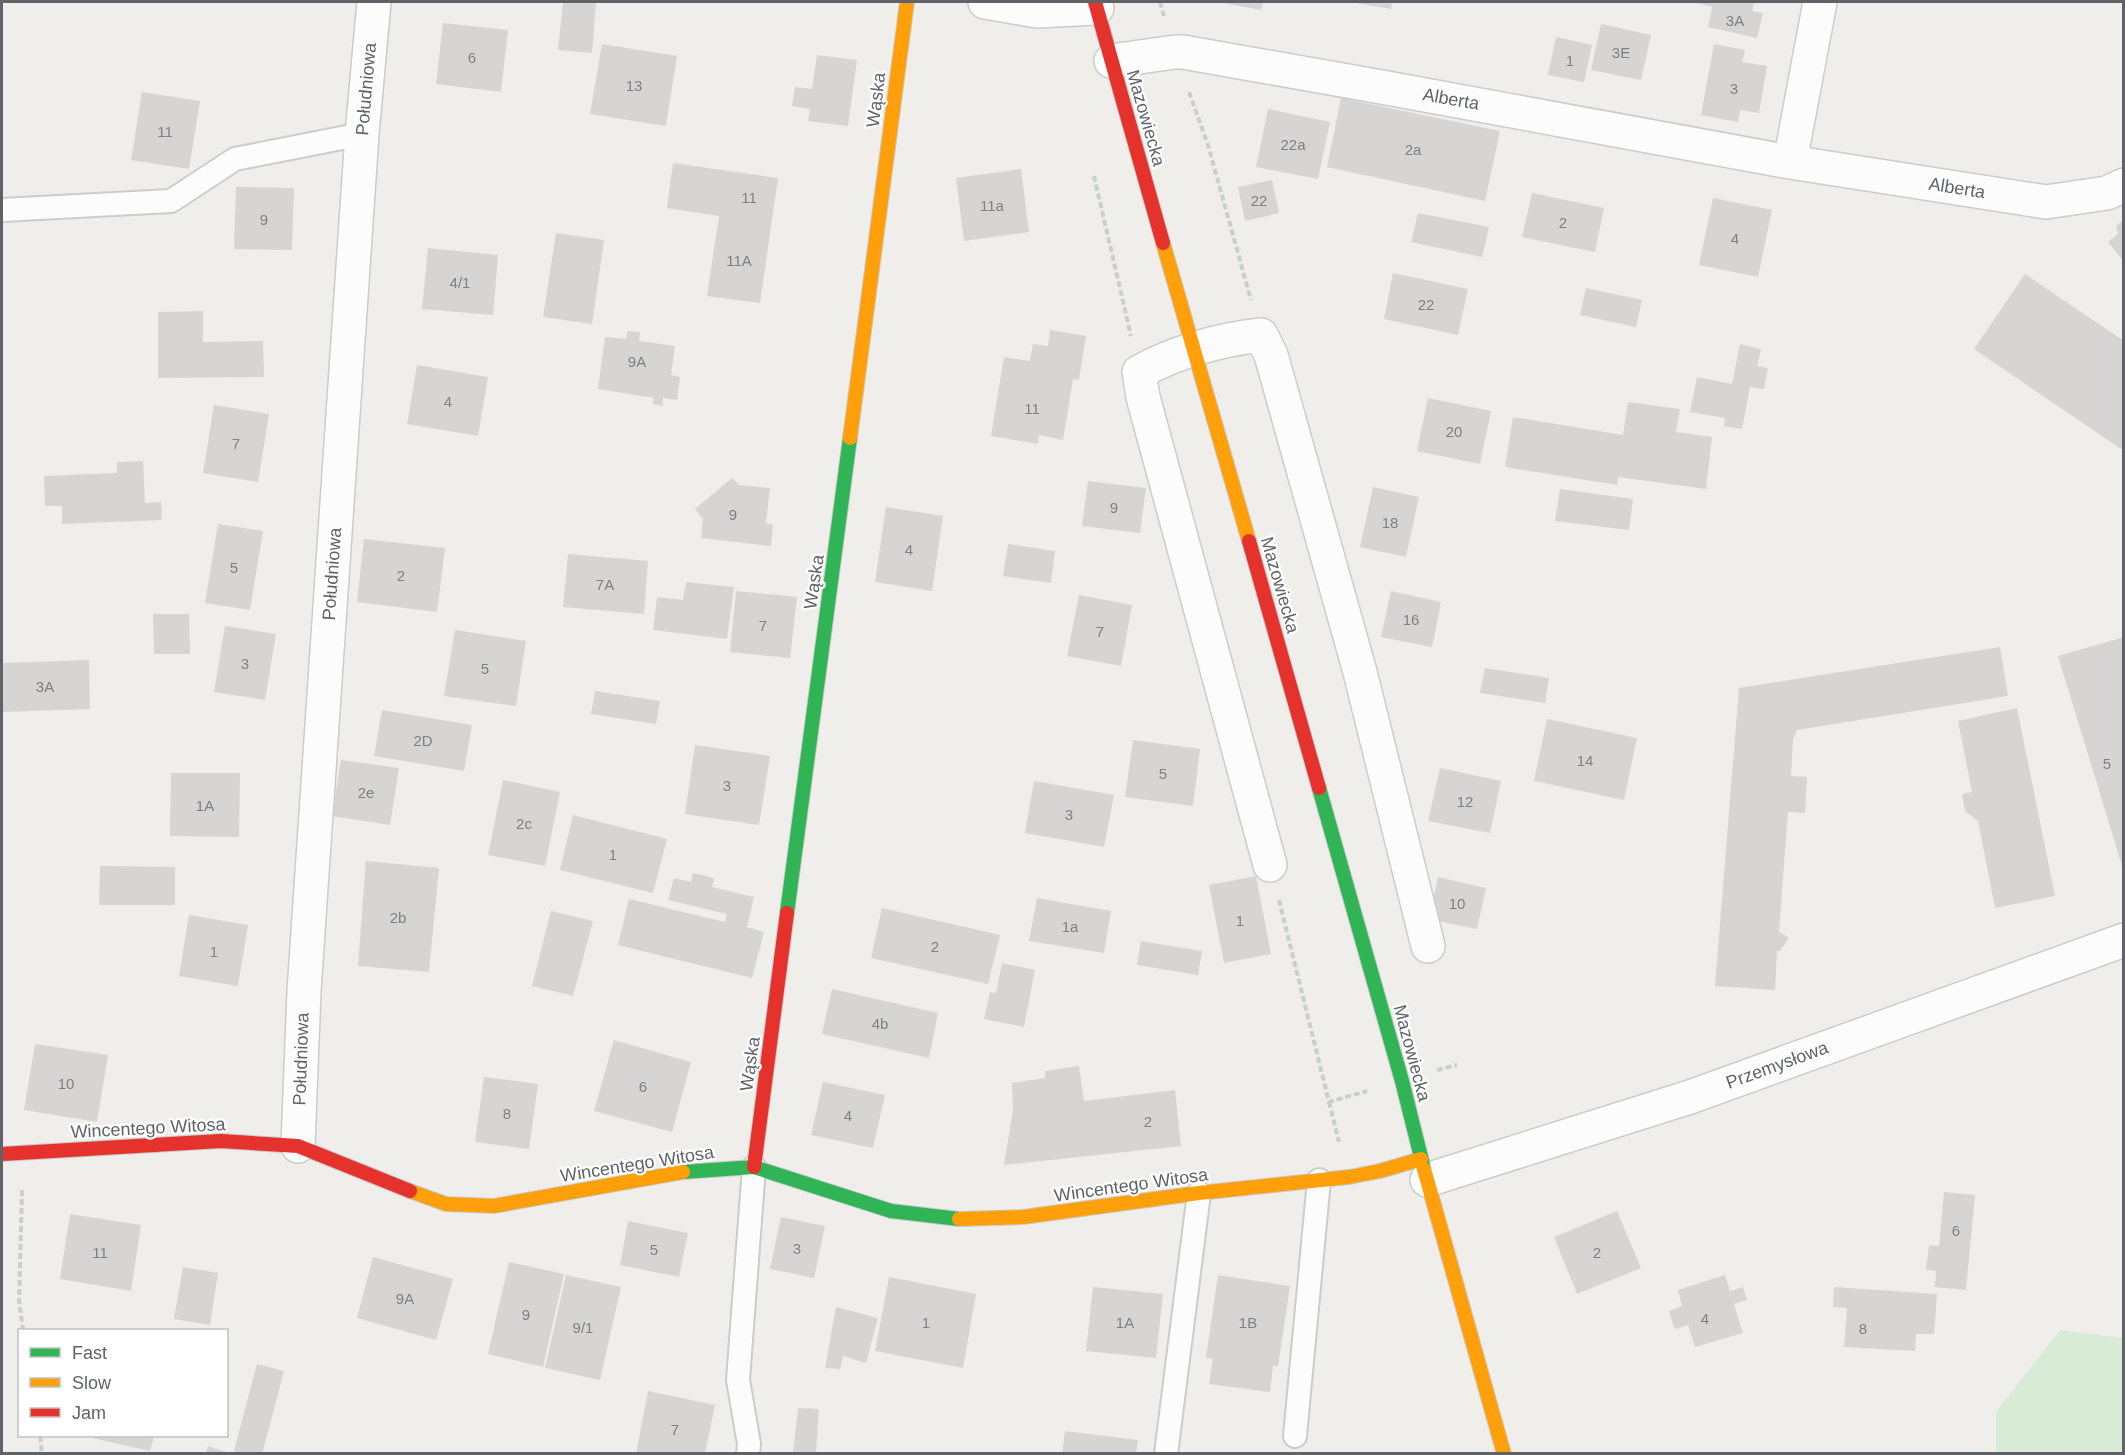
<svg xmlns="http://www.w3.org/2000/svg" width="2125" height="1455" font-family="Helvetica,sans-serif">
	<rect width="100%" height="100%" fill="#efeeea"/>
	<path fill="#d8ebd6" d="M2060,1330L2123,1338V1453H1996V1412Z"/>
	<path fill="#d6d5d3" d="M563,2H596L592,53L558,50Z
		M1217,2H1263L1261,10Z
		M1351,2H1392L1391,9Z
		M1694,2H1754L1752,11L1763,13L1757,38L1708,27L1712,7Z
		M443,23L508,30L501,92L436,84Z
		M1601,24L1651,35L1641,80L1591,70Z
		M1556,37L1592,45L1584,82L1548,75Z
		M602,44L677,56L666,126L590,114Z
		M1714,44L1745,50L1742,62L1767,66L1759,113L1740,110L1738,122L1701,115Z
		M817,55L857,60L848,126L808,121L810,109L792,106L795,87L812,89Z
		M142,92L200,101L189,169L131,160Z
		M1341,98L1500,131L1485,201L1327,167Z
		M1268,109L1330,122L1318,179L1256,167Z
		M673,163L778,178L760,303L707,296L719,216L667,208Z
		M1021,169L1029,232L964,241L956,178Z
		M1272,180L1279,213L1245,221L1238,187Z
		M236,187L294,188L292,250L234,249Z
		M1532,193L1604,208L1595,252L1522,237Z
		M1713,198L1772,210L1758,277L1699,265Z
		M1418,213L1489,227L1482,257L1411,242Z
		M2124,219V262L2108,242L2118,234L2116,226Z
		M556,233L604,240L592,324L543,317Z
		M428,248L498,255L493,315L422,309Z
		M1393,273L1468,289L1458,335L1384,319Z
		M2025,274L2124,341V451L1974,349Z
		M1586,288L1642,300L1636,327L1580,315Z
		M203,311V342L263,341L264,377L158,378V312Z
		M1050,330L1086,336L1079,380L1073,379L1063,440L1039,435L1038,444L991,436L1004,357L1030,361L1033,344L1048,346Z
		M628,331L640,332L639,341L675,346L671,375L680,377L677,400L663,398V406L653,404L654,398L598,389L605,337L626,339Z
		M1740,344L1761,349L1757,366L1768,368L1764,389L1750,387L1742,429L1724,426L1725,418L1690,412L1697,377L1732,384Z
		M417,365L488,377L478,436L407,424Z
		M1428,398L1491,411L1480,464L1417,451Z
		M1628,402L1680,409L1676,432L1712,437L1706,489L1618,477L1617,485L1505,467L1513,417L1623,435Z
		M214,405L269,414L258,482L203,473Z
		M143,461L145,503L161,502L162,520L62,524V506H45L44,476L117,473V462Z
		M732,478L739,485L770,488L766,523L773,525L771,546L701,538L703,519L695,509Z
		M1088,481L1146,488L1140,533L1082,526Z
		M1373,487L1419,497L1406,557L1360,547Z
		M1560,489L1633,499L1629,530L1555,521Z
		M886,507L943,516L932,591L875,582Z
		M218,524L263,531L250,610L205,603Z
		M364,539L445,548L437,612L357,602Z
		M1008,544L1055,551L1051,583L1003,576Z
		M568,554L648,561L644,614L563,607Z
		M686,582L734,587L727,639L653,630L657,597L683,600Z
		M736,591L797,597L790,658L730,652Z
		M1391,591L1441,602L1432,647L1381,637Z
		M1079,595L1132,605L1121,666L1067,656Z
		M153,614H189L190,654H154Z
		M225,626L276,634L265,700L214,692Z
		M455,630L526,641L516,706L444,696Z
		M2124,637V869H2123L2058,656Z
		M2000,647L2008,696L1797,730L1793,740L1791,776L1807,777L1805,813L1788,812L1779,932L1789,938L1780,951H1777L1775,990L1715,986L1739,688Z
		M89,660L90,709L2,712V663Z
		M1485,668L1549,678L1545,703L1480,693Z
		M595,691L660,701L656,724L591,714Z
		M2017,708L2055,896L1995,908L1978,821L1965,811L1962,794L1972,792L1958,721Z
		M382,710L472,725L464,771L374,756Z
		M1547,719L1637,738L1624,800L1534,781Z
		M1133,740L1200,749L1193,806L1125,797Z
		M695,745L770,756L759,825L685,814Z
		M341,760L399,768L390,825L332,816Z
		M1440,768L1501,781L1490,833L1428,821Z
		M171,773H240L239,837L170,836Z
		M503,780L560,792L545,866L488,855Z
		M1034,781L1114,795L1104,847L1025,833Z
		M573,815L667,839L653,893L560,870Z
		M366,861L439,868L429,972L358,966Z
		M100,866L175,867V905H99Z
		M693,873L714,878L712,887L754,897L747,927L764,932L752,978L618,945L629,899L725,922L727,914L668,900L674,878L691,882Z
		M1256,876L1271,954L1224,963L1209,885Z
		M1438,877L1486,888L1477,929L1429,919Z
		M1037,898L1111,911L1104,953L1029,941Z
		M882,908L1000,935L988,984L871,958Z
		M551,911L593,921L573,996L532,986Z
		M189,915L248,925L238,986L179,976Z
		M1141,941L1202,951L1198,975L1137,965Z
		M1002,963L1035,970L1024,1027L984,1019L990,992L996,993Z
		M832,989L938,1013L929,1058L822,1034Z
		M614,1040L691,1062L672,1132L594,1111Z
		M35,1044L108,1055L97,1122L24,1110Z
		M1079,1066L1084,1101L1175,1090L1181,1146L1004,1165L1013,1110L1012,1083L1045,1078V1071Z
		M484,1077L538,1084L529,1149L475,1142Z
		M823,1082L885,1095L873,1148L811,1135Z
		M1944,1192L1975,1195L1966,1290L1935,1287L1936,1271L1926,1270L1929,1245L1939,1246Z
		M1617,1211L1641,1268L1577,1294L1554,1237Z
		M70,1214L141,1225L131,1291L60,1279Z
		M781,1217L825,1226L814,1278L770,1269Z
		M628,1221L688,1233L679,1277L620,1265Z
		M373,1257L453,1279L436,1340L357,1318Z
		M509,1262L564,1274L543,1367L488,1354Z
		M183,1267L218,1273L210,1325L174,1319Z
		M566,1275L621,1287L600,1380L545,1368Z
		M1218,1275L1290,1286L1278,1366H1273L1270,1392L1209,1384L1213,1359L1206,1358Z
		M1725,1275L1730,1291L1743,1287L1747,1300L1734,1304L1743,1333L1695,1347L1688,1325L1676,1329L1674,1327L1669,1311L1682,1306L1678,1290Z
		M889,1277L976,1294L963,1368L875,1351Z
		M1093,1287L1163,1294L1156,1358L1086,1351Z
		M1834,1287L1937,1294L1934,1334H1916L1915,1351L1844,1347L1847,1308L1833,1307Z
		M836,1307L878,1318L866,1363L843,1356L840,1369L825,1368Z
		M257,1364L284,1371L262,1454H242L234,1451Z
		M648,1391L715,1405L705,1454H636Z
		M798,1408L819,1409L816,1454H793Z
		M1065,1431L1138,1440L1136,1454H1062Z
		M92,1436H154L150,1451L92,1438Z
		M208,1446L229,1453V1454H206Z"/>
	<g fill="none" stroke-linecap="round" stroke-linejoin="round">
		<defs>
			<path id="lane" d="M2,210L171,201L235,159L362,134
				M1295,1436L1319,1180
				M748,1454L749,1444L738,1380L754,1167
				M1166,1454L1199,1193"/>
			<path id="street" d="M985,2L1037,11L1097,8
				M1111,61L1175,52H1183L1387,88L1790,162L2046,202L2107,193L2124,185
				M1790,162L1820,2
				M1270,865L1143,397L1139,372C1178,351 1217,340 1261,335L1271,355L1360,672L1428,946
				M298,1146L304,991L362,134L374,2
				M1427,1180L1690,1097L2124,940"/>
			<path id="fast" d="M1319,788L1402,1081L1424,1169
				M787,913L850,438
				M683,1172L754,1167L891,1211L959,1219"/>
			<path id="slow" d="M1163,243L1249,541
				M850,438L907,2
				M1424,1169L1504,1454
				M410,1191L446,1204L494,1206L683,1172
				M959,1219L1023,1217L1199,1193L1349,1177L1380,1171L1421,1159"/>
			<path id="jam" d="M1095,2L1163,243
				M1249,541L1319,788
				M2,1154L221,1141L298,1146L410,1191
				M754,1167L787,913"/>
		</defs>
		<use href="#lane" stroke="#cbcccc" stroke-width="26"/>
		<use href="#street" stroke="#cbcccc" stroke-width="36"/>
		<use href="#fast" stroke="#cacacb" stroke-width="16"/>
		<use href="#slow" stroke="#cacacb" stroke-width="16"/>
		<use href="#jam" stroke="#cacacb" stroke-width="16"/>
		<path stroke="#cacfcc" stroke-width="4" stroke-dasharray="6 3" stroke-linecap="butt" d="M1160,2L1164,16
			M1189,92L1208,145L1251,300
			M1094,176L1131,336
			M1279,900L1329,1102L1367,1091
			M1437,1070L1457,1065
			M1329,1102L1339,1142
			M22,1190L19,1301L23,1330
			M40,1436L42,1454"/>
		<use href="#lane" stroke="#fdfcfc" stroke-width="22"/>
		<use href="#street" stroke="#fdfcfc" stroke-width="33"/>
		<use href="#fast" stroke="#30b455" stroke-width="14"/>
		<use href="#slow" stroke="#ff9f0a" stroke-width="14"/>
		<use href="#jam" stroke="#e5322d" stroke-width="14"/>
	</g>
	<g text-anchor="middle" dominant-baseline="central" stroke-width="4.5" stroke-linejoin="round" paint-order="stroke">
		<g font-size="15" fill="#7e8184">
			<text x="1735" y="20">3A</text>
			<text x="1621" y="52">3E</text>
			<text x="472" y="57">6</text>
			<text x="1570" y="60">1</text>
			<text x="634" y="85">13</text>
			<text x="1734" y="88">3</text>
			<text x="165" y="131">11</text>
			<text x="1293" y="144">22a</text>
			<text x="1413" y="149">2a</text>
			<text x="749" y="197">11</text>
			<text x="1259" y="200">22</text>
			<text x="992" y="205">11a</text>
			<text x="264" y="219">9</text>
			<text x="1563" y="222">2</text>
			<text x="1735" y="238">4</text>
			<text x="739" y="260">11A</text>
			<text x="460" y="282">4/1</text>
			<text x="1426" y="304">22</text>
			<text x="637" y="361">9A</text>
			<text x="448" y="401">4</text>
			<text x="1032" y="408">11</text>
			<text x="1454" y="431">20</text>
			<text x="236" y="443">7</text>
			<text x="1114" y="507">9</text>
			<text x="733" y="514">9</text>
			<text x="1390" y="522">18</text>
			<text x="909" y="549">4</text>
			<text x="234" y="567">5</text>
			<text x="401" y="575">2</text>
			<text x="605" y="584">7A</text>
			<text x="1411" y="619">16</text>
			<text x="763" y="625">7</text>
			<text x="1100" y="631">7</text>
			<text x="245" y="663">3</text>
			<text x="485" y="668">5</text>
			<text x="45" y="686">3A</text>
			<text x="423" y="740">2D</text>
			<text x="1585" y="760">14</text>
			<text x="2107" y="763">5</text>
			<text x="1163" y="773">5</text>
			<text x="727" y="785">3</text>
			<text x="366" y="792">2e</text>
			<text x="1465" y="801">12</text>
			<text x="205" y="805">1A</text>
			<text x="1069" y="814">3</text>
			<text x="524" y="823">2c</text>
			<text x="613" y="854">1</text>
			<text x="1457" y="903">10</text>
			<text x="398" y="917">2b</text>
			<text x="1240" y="920">1</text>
			<text x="1070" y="926">1a</text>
			<text x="935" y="946">2</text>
			<text x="214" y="951">1</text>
			<text x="880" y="1023">4b</text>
			<text x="66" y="1083">10</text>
			<text x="643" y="1086">6</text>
			<text x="507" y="1113">8</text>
			<text x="848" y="1115">4</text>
			<text x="1148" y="1121">2</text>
			<text x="1956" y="1230">6</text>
			<text x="797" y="1248">3</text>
			<text x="654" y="1249">5</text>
			<text x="100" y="1252">11</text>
			<text x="1597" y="1252">2</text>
			<text x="405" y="1298">9A</text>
			<text x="526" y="1314">9</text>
			<text x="1705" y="1318">4</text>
			<text x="926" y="1322">1</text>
			<text x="1125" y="1322">1A</text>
			<text x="1248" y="1322">1B</text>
			<text x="583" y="1327">9/1</text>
			<text x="1863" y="1328">8</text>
			<text x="675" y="1429">7</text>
		</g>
		<g font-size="18" fill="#5f6368" stroke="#fff">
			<text transform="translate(366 89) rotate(-85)">Południowa</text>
			<text transform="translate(1451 99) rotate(10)">Alberta</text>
			<text transform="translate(876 100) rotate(-83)">Wąska</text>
			<text transform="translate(1146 118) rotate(74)">Mazowiecka</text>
			<text transform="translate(1957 188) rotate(9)">Alberta</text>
			<text transform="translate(332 574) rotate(-86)">Południowa</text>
			<text transform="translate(814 582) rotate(-82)">Wąska</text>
			<text transform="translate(1280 585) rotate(74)">Mazowiecka</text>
			<text transform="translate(1412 1053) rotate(75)">Mazowiecka</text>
			<text transform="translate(301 1059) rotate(-88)">Południowa</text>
			<text transform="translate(750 1064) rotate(-82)">Wąska</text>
			<text transform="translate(1777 1065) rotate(-20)">Przemysłowa</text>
			<text transform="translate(148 1128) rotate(-3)">Wincentego Witosa</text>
			<text transform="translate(637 1164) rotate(-9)">Wincentego Witosa</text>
			<text transform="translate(1131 1185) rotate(-8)">Wincentego Witosa</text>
		</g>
	</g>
	<rect width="2125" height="1455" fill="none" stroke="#5f6368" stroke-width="6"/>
	<rect x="18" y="1329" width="210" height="108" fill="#ffffff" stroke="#bfc1c3" stroke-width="1.5"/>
	<rect x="30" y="1348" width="30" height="9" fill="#30b455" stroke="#bfc1c3" stroke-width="1.5"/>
	<text x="72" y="1359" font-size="18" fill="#5f6368">Fast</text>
	<rect x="30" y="1378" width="30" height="9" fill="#ff9f0a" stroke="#bfc1c3" stroke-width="1.5"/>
	<text x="72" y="1389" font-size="18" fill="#5f6368">Slow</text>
	<rect x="30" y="1408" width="30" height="9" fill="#e5322d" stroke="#bfc1c3" stroke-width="1.5"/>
	<text x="72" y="1419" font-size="18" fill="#5f6368">Jam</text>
</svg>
